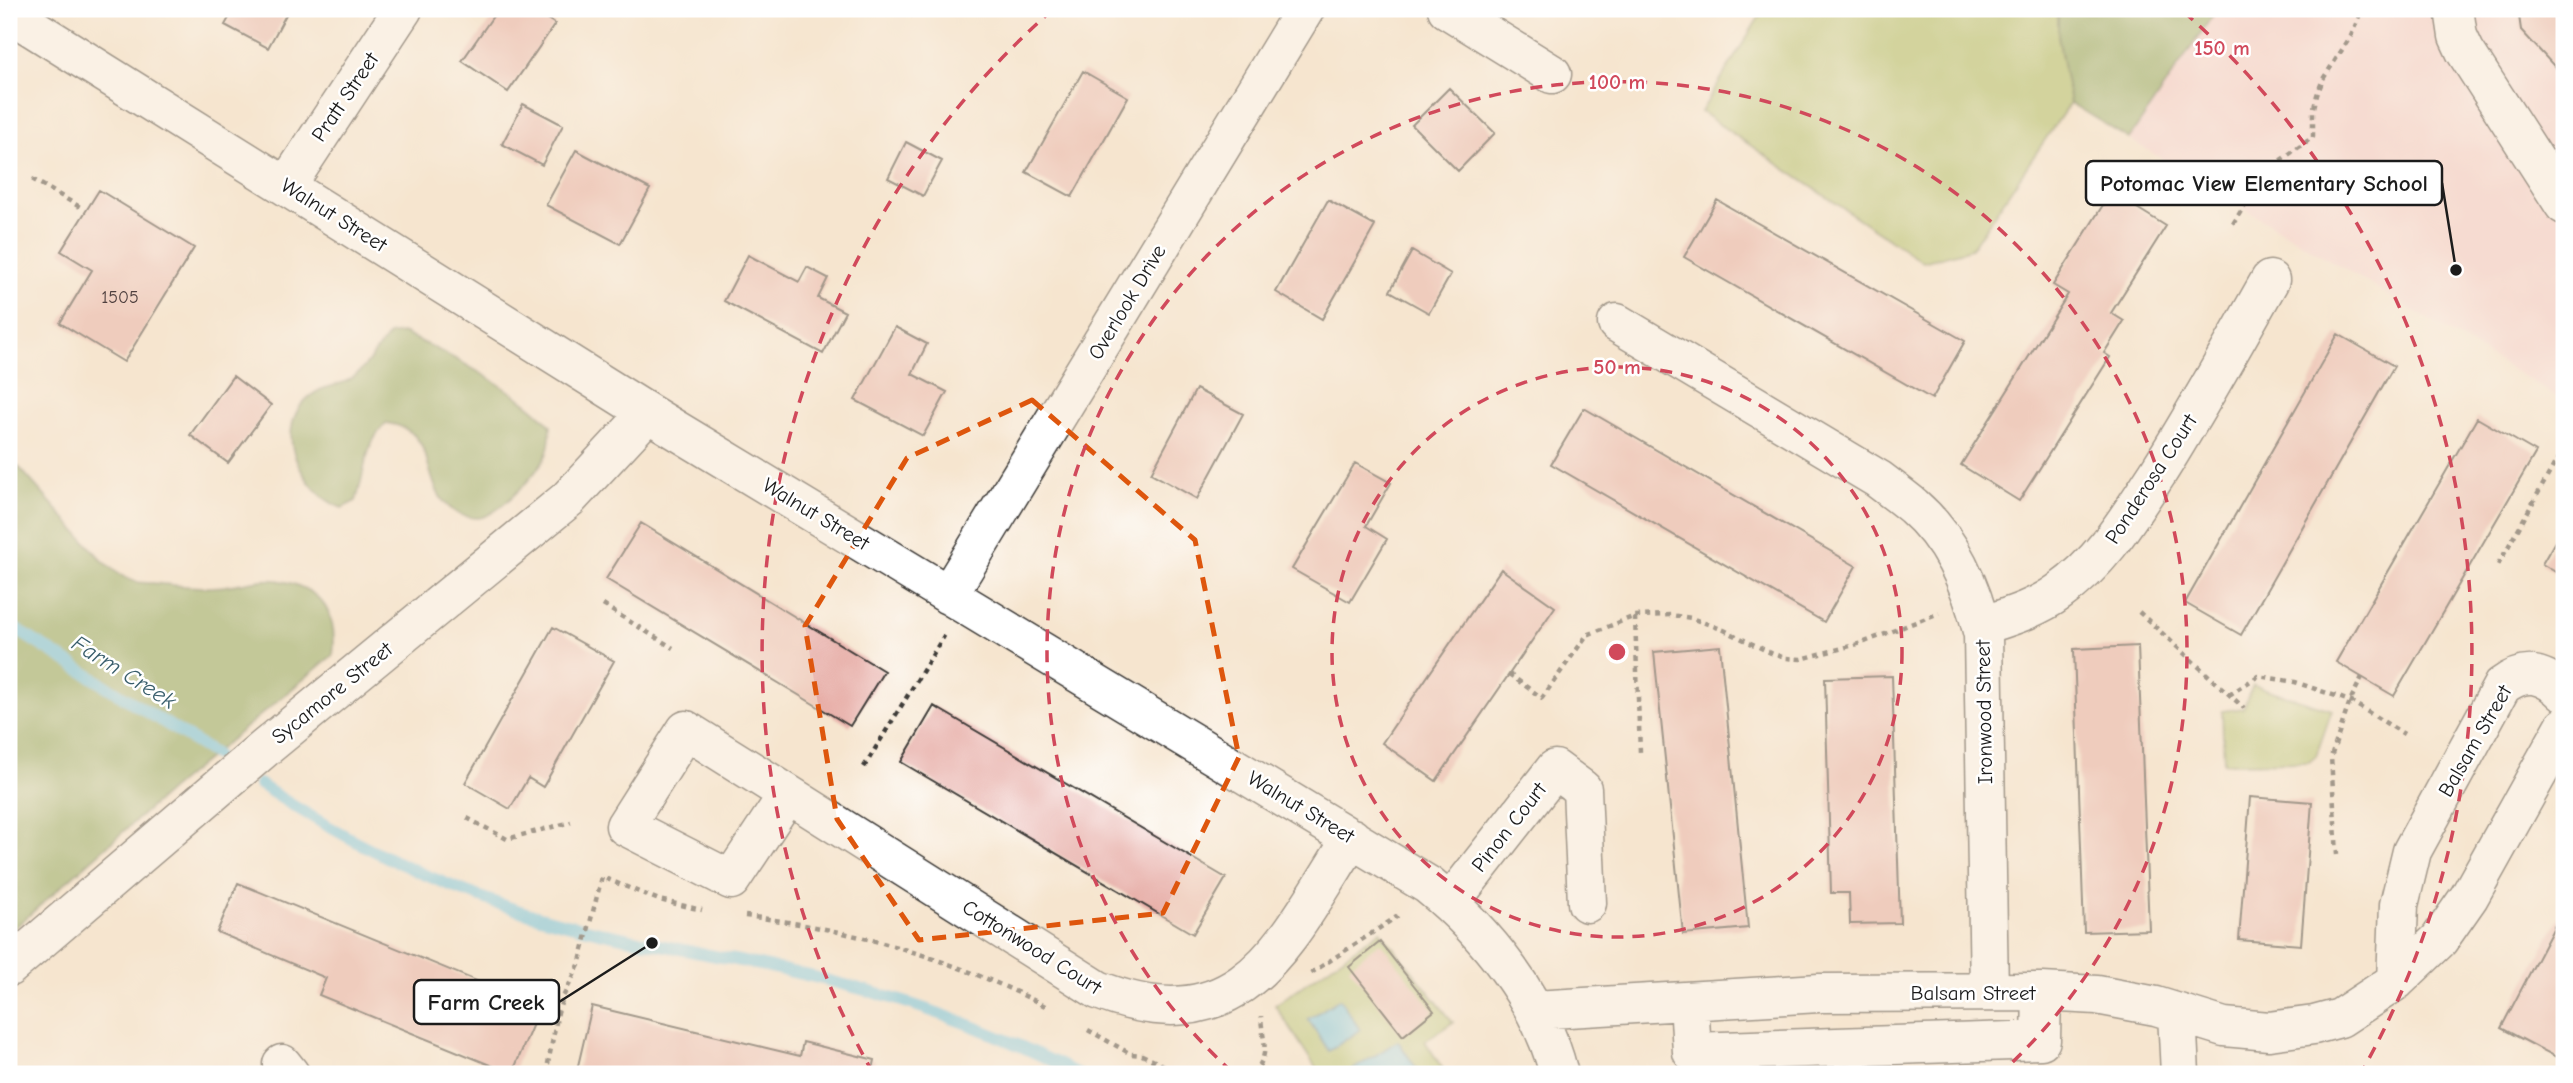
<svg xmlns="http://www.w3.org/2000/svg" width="2573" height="1083" font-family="'Comic Neue',sans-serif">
	<rect width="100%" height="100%" fill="#fff"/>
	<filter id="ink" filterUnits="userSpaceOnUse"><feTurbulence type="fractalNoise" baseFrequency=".0143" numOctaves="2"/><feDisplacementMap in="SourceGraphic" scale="14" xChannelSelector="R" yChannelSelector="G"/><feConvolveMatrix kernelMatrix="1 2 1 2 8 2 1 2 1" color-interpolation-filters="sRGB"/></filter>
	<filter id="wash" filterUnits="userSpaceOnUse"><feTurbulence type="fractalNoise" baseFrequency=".00686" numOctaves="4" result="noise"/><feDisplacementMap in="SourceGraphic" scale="28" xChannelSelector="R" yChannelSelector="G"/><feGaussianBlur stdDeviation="1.57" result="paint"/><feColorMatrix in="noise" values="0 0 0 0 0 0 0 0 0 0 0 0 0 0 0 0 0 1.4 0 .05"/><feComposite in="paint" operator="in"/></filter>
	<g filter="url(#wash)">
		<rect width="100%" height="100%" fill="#f6e5cf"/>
		<path fill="#f7cfd2" d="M2217,9H2564V401L2129,139Z"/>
		<path fill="#a8bd61" stroke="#626c3e" stroke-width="2" d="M1764,9H2058V35L2070,103L1971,249L1923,262L1701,112Z
			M2253,685L2332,710L2316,756L2309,762L2224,763L2222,711L2243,708Z
			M1380,931L1453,1022L1425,1041L1446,1074H1320L1275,1005Z"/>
		<path fill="#86a457" stroke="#51603a" stroke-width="2" d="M2058,9H2217L2129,139L2070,103L2058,35Z
			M402,333C443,351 523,392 551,426C550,435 550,444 547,453C539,472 499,516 478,518C472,518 462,516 457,513C415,488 444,431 386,423C364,445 365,473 356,501L342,508C323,501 310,486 300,468C285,440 288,406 320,390C331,385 344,385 355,376C369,365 377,348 389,335Z
			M9,461L19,467L101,559C111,568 123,579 137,582C142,583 148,583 153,583C173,585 192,588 212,587C234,587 260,576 282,581C324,590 338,615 333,655L170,790L9,933V663L13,659L9,656Z"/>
		<path fill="#65c2e3" stroke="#406f80" stroke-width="2" d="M1340,999L1360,1030L1329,1051L1308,1019Z
			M1398,1041L1420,1074H1346Z"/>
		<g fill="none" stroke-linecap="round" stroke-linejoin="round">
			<path stroke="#65c2e3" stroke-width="12" d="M9,625L216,755
				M259,784C347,842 439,887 540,917C636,944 734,957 830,981C916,1002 999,1033 1078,1074"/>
		</g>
		<g id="blocks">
			<path fill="#e7aea7" d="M234,9H289L268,48L225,25Z
				M498,9H532L555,24L508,92L462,61Z
				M2518,9H2564V77L2521,30Z
				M1083,71L1128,97L1072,197L1026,172Z
				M1449,88L1495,133L1458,171L1412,125Z
				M523,104L563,125L542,165L502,144Z
				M906,142L942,161L923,196L888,178Z
				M576,150L650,189L620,244L546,205Z
				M99,190L194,248L124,362L60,323L92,270L61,251Z
				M2111,192L2166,226L2111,313L2124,321L2104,353L2110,357L2019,501L1961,465L2068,294L2053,285Z
				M1328,200L1375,226L1322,319L1276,292Z
				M1717,200L1965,341L1932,399L1684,257Z
				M1412,251L1451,274L1429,313L1390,291Z
				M748,255L799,282L807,267L828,278L818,298L845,312L823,354L724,301Z
				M895,327L927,344L912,374L947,392L923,436L855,400Z
				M2338,334L2394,366L2241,635L2185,603Z
				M233,376L271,405L228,463L190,435Z
				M1196,389L1243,414L1197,499L1151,473Z
				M1584,408L1856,566L1824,622L1551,464Z
				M2477,418L2536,452L2394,696L2336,662Z
				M1355,463L1391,483L1366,526L1387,539L1350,602L1292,569Z
				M641,523L884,671L850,726L606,579Z
				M2564,526V577L2542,564Z
				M1501,569L1555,607L1436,781L1382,743Z
				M553,627L614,661L543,787L528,778L510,809L465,783Z
				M1720,646L1748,928L1683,934L1654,652Z
				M2138,646L2149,930L2084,932L2074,649Z
				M1892,676L1900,923L1850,924L1849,893H1831L1825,678Z
				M934,706L1226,878L1193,934L901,762Z
				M2250,797L2312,802L2301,945L2239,940Z
				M238,883L540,1007L512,1074L319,995L326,978L217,932Z
				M2564,908V1051L2560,1059L2501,1028Z
				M1380,942L1434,1011L1403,1036L1349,967Z
				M592,1006L800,1056L803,1042L875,1060L872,1074H597L577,1070Z"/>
		</g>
	</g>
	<g filter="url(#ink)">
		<use href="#blocks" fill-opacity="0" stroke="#3d3a37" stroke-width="2"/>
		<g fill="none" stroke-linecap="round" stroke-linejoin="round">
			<defs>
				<path id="minor" d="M1447,9L1552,74
					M2454,9L2458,36L2465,51L2564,205
					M9,13L648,413L1428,885C1486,932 1541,1000 1559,1074
					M287,185L403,9
					M1617,323L1878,479C1890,488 1902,497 1913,506C1951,539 1972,587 1983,635L1989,992
					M948,595L1305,9
					M1981,626C2008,617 2036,609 2059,592C2103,561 2128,518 2157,474C2197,411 2233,345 2270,280
					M2564,693C2544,673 2525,668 2502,686L2412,851L2399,905L2396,981L2439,940L2469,897L2564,727
					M686,730L788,794L731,880L625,826Z
					M788,794L1098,990C1243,1047 1286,940 1352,838
					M1450,903L1555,769L1582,789L1587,903
					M9,967L265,748L568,499L648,413
					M1689,1001L1692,1052L2041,1040L2042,992
					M1534,1010L1819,993L2042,992L2097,995L2156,1006L2224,1027L2269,1031L2314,1025L2340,1018L2396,981
					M2177,1013L2180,1074
					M282,1064L290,1074"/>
			</defs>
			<use href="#minor" stroke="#3d3a37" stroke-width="41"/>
			<path stroke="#3d3a37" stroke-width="4.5" stroke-dasharray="5 5" stroke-linecap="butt" d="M32,179L80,207
				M2233,224L2260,180L2274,165L2313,137V112L2317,95L2323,79L2351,36L2362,9
				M2498,565L2564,447
				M603,605L673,648
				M2139,612L2244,708
				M1635,617L1640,752
				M1509,674L1542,698L1587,635L1635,616L1671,615L1691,618L1724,630L1771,653L1785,658L1801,659L1862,643L1939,613
				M2229,695L2258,676L2295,682L2350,701L2404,734
				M864,767L944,636
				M467,818L507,839L571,822
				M2337,855L2331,757L2350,701L2362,677
				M745,916C848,928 955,959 1047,1007
				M1311,973L1398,916
				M1088,1030L1131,1054L1142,1055L1181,1074
				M546,1074L558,1012L564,995L579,965L602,877L659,900L702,910
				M1253,1074C1272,1052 1262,1041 1261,1016"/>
			<use href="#minor" stroke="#fff" stroke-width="38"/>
		</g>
	</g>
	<path d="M0 0H2573V1083H0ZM1032,400L1195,540L1239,757L1163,913L919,940L837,819L805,626L907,458Z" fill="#f6e5cf" fill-opacity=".55" fill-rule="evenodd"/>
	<path fill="none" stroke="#de560d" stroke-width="5" stroke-dasharray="14 9" stroke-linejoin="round" d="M1032,400L1195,540L1239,757L1163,913L919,940L837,819L805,626L907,458Z"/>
	<g fill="none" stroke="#d1495b" stroke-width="3.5" stroke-dasharray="12 9">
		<circle cx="1617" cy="652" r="285"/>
		<path d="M1232 1072A570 570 0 1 1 2002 1072"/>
		<path d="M873 1073A855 855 0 0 1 1050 12M2184 12A855 855 0 0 1 2361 1073"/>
	</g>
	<g text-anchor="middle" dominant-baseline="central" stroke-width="5" stroke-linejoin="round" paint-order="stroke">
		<g font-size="18" fill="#4f403f">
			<text x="120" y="297">1505</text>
		</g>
		<g font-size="21" fill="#1c1c1c" stroke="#fff">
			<text transform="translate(345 97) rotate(-56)">Pratt Street</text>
			<text transform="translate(334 215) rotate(32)">Walnut Street</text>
			<text transform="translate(1127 302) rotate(-59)">Overlook Drive</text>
			<text transform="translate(2151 479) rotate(-57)">Ponderosa Court</text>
			<text transform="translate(816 514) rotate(31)">Walnut Street</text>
			<text transform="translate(332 693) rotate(-39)">Sycamore Street</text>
			<text transform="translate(1984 712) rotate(-91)">Ironwood Street</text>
			<text transform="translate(2475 741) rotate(-60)">Balsam Street</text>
			<text transform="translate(1301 807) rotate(31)">Walnut Street</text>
			<text transform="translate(1509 827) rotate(-52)">Pinon Court</text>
			<text transform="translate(1032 947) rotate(32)">Cottonwood Court</text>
			<text x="1973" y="993">Balsam Street</text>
		</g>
		<g font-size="23" font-style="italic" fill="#395e6c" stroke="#fff">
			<text transform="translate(124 672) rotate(32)">Farm Creek</text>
		</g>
	</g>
	<circle cx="1617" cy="652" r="10" fill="#d1495b" stroke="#fff" stroke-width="3.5"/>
	<g font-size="21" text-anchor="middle" font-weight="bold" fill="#d1495b" stroke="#fff" stroke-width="5" stroke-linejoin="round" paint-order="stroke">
		<text x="2222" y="55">150 m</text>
		<text x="1617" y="89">100 m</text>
		<text x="1617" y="374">50 m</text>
	</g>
	<path fill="none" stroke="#1c1c1c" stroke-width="2.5" d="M2456 270L2442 183M652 943L559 1002"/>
	<g fill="#1c1c1c" stroke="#fff" stroke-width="2.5">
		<circle cx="2456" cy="270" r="7"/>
		<circle cx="652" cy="943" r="7"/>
	</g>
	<g fill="#fff" stroke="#1c1c1c" stroke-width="2.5">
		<rect x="2086" y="161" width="356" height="44" rx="7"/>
		<rect x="414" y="980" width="145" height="44" rx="7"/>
	</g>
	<g font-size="23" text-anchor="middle" font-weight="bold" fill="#1c1c1c">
		<text x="2264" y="191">Potomac View Elementary School</text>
		<text x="486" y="1010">Farm Creek</text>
	</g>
	<rect width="2573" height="1083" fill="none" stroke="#fff" stroke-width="35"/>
</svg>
